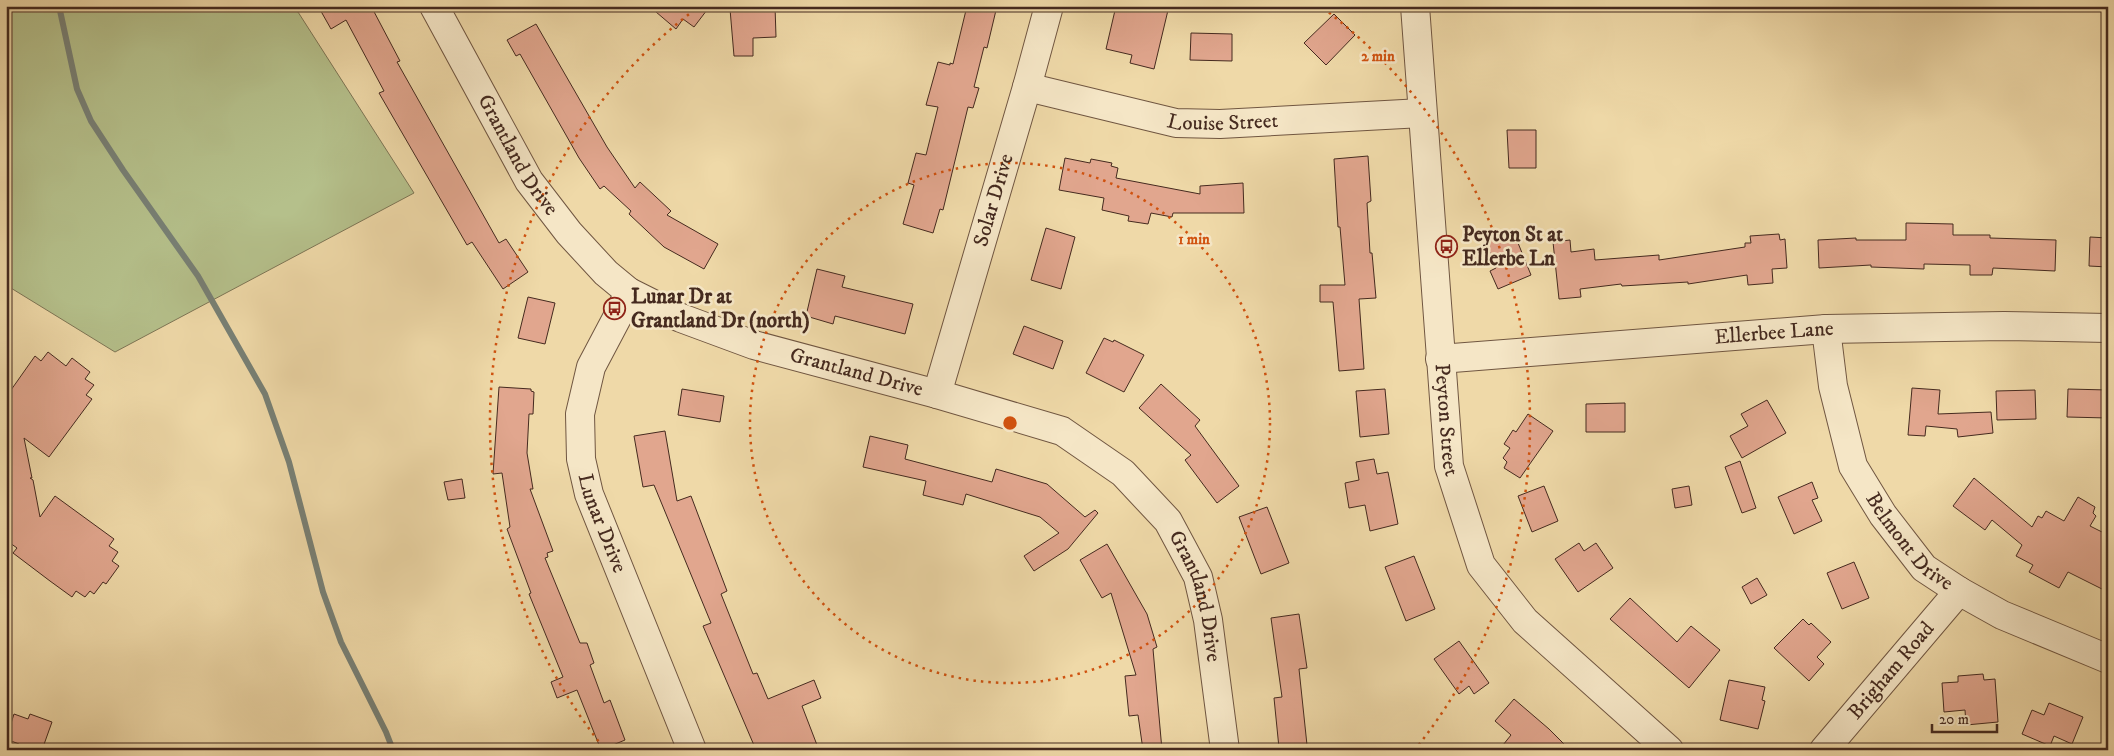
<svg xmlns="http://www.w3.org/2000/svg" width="2114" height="756" font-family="'IM FELL DW Pica',serif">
	<rect width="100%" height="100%" fill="#efd9a8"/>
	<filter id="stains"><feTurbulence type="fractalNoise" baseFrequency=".004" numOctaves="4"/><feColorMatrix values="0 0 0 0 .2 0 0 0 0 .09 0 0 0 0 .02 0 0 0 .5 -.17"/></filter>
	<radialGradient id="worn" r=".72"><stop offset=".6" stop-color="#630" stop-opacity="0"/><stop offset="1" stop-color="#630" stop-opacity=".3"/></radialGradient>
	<path fill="#b5c08b" stroke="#7d7555" d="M6,6H277L298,12L414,193L115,352L6,285Z"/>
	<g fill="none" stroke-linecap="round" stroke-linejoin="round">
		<path stroke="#788075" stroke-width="6" d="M59,6L77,89L91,121L123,170L198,276L265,394L289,462L323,592L341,642L386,732L393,750"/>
	</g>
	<path fill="#e1a68e" stroke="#452a1f" d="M318,6H371L400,61L397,62L499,243L506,239L528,272L503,289L472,242L467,245L379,93L384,91L346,20L331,29Z
		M649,6H710L694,27L683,19L676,29Z
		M737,6H775L776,37L753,38V56H734L730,9H737Z
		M967,6H997L987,48L984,47L974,87L979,88L973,108L968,107L943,210L940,209L933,233L903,224L914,185L908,183L916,153L926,155L938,107L926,105L938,62L950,65V63L953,64Z
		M1116,6H1169L1154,69L1130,63L1132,55L1106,49Z
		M1334,14L1355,35L1326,65L1304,43Z
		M536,24L607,147L635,188L640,182L671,211L667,215L718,244L704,269L664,247L629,214L631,211L604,186L600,189L579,158L520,54L516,56L507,40Z
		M1191,33L1232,34V61L1190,60Z
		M1507,130H1536V168H1509Z
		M1368,156L1371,201L1367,203L1370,253H1372L1376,298L1359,299L1364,369L1339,371L1333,302H1320V285H1345L1340,227H1338L1334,159Z
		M1065,158L1090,163L1091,159L1112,163L1111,166L1118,168L1116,178L1200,194V186L1243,183L1244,213H1173L1172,217L1151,213L1148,224L1128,221L1129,216L1102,210L1104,198L1059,190Z
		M1906,223L1953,224V235H1990V238L2056,240L2055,271L1993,268L1992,275H1970V265L1924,264V269L1871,267V265L1819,268L1818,240L1856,238V240H1906Z
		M1046,228L1075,237L1061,289L1031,280Z
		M1502,233L1506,242L1516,238L1531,275L1498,289L1490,271L1496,268L1485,240Z
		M1779,234L1780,240L1785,239L1787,268L1772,269L1773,283L1748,285L1747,275L1688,284V282L1622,286L1621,284L1580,289L1581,297L1559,299L1553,242L1570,240L1571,252L1594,249L1595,260L1659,255V260L1745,247V243H1751L1750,236Z
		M2090,237L2108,238V267L2089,266Z
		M817,269L845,276L842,287L913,304L905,334L835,316L833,324L806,316Z
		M528,297L555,303L545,344L518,338Z
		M1024,326L1063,341L1053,369L1013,354Z
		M1104,338L1113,342L1114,340L1144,355L1124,392L1086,373Z
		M48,352L66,366L72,358L90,372L85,379L94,385L86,395L92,399L49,457L24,438L32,478H30L33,480L40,517L55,496L114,539L109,546L118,552L112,561L119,566L106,584L103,582L94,594L90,591L85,597L76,591L72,597L50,581L13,553L17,548L6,540V391L11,390L35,356L41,361Z
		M1161,384L1200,420L1195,426L1239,486L1217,503L1185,460L1191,455L1139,408Z
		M499,387L531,389V391L534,392L533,414H529L527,453L533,489H530L553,551L547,553L548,557L545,558L580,643H587L594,663L590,665L604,703L610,700L625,740L601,750L577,690L557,698L551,682L563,677L529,594L531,593L507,529L510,527L502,473L493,474Z
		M1912,388L1940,390L1938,414L1991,412L1993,433L1958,437L1957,429L1926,426L1925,436L1908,435Z
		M682,389L724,396L720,422L678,415Z
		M1385,389L1389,434L1360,437L1356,391Z
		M2068,389L2108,390V418L2067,417Z
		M2035,390L2036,419L1997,420L1996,391Z
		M1767,400L1786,433L1742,458L1730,436L1748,426L1741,414Z
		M1625,403V432H1586V404Z
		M1528,414L1553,431L1520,478L1504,468L1507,462L1503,458L1510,448L1504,444L1513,430L1516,432Z
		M665,431L677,501L691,496L727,591L721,594L753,674L757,673L768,699L814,680L821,698L802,706L817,745L802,750H756L703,626L711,623L654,485L643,487L634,436Z
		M870,436L908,445L905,459L992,482L996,469L1047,484L1085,517L1095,510L1098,513L1068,549L1034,571L1024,556L1059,533L1040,517L966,494L963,505L923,495L926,481L863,467Z
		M1374,459L1377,474L1388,472L1398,524L1370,531L1365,505L1349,508L1345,483L1359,480L1356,462Z
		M1740,461L1756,508L1742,513L1725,467Z
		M1974,478L2032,527L2038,516L2042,518L2046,511L2064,521L2078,497L2095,507L2093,513L2096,516L2090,526L2108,535V592L2068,572L2059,588L2029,572L2033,565L2016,556L2022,545L1992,520L1985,530L1953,506Z
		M462,479L465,498L448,500L444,482Z
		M1812,482L1818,498L1812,500L1822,521L1794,534L1778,497Z
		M1544,486L1558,521L1532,532L1518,496Z
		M1689,486L1692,505L1675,508L1672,489Z
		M1267,507L1289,563L1261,574L1239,517Z
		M1579,543L1584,551L1596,543L1613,568L1578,592L1555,559Z
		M1107,544L1147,614L1157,647L1153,649L1162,750H1143L1138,715L1129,716L1125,676L1136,675L1111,593L1102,598L1080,560Z
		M1414,556L1435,609L1406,621L1385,567Z
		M1854,562L1869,598L1842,609L1827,573Z
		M1757,578L1767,595L1751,604L1742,587Z
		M1630,598L1677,642L1691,626L1720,650L1689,688L1610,619Z
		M1299,614L1307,668L1299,669L1307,745L1279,748L1274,698L1282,697L1271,618Z
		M1803,619L1809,625L1811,623L1831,642L1817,657L1824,664L1809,681L1774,648Z
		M1459,641L1489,683L1474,694L1469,686L1459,694L1434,659Z
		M1983,674L1984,680L1995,679L1998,722L1966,725L1965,710L1944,712L1942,683L1958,682V676Z
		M1729,680L1765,687L1762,700L1765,701L1758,729L1720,720Z
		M1514,699L1549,729L1570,750H1499L1511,735L1495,721Z
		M2049,703L2083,717L2072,744L2054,736L2050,746L2022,734L2032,710L2044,715Z
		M14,714L28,719L30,714L52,722L42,750H17L19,744L6,739Z"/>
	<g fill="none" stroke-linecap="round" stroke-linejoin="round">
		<defs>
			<g id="minor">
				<path id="s1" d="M434,6L529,181L569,233L606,273L629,292L681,318L754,345L937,394L1062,431L1123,473L1168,521L1198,577L1208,620L1225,750"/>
				<path id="s2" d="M1415,6L1449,466L1481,565L1525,621L1669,750"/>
				<path id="s3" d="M1027,87L1176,123L1220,124L1422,113"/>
				<path id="s4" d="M629,292L619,314L591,367L580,414L581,459L589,494L692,750"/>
				<path id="s5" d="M1826,329L1833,386L1853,466L1883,515L1924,568L1959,591L2002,615L2108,659"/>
				<path id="s6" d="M1440,359L1826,329L2004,326L2108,328"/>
				<path id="s7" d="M937,394L1027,87L1049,6"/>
				<path id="s8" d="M1824,750L1959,591"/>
			</g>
		</defs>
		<use href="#minor" stroke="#705641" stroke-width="30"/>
		<use href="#minor" stroke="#f5e6c6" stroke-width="28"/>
	</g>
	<g fill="none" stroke="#d0520f" stroke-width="2.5" stroke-dasharray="2.5 5">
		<circle cx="1010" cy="423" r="260"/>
		<path d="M603 747A520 520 0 0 1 697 8M1323 8A520 520 0 0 1 1417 747"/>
	</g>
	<defs>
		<symbol id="bus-ring" viewBox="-11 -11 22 22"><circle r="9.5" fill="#f5e6c6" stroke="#8f2418" stroke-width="1.5"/><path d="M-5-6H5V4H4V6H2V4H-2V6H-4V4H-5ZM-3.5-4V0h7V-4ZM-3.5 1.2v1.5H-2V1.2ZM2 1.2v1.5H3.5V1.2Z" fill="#8f2418"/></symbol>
	</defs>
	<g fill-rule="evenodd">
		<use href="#bus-ring" x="1434" y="234" width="25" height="25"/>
		<use href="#bus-ring" x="602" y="296" width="25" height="25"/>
	</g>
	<g text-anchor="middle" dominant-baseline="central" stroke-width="5" stroke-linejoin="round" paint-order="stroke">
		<g font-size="21" fill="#452a1f" stroke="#f5e6c6">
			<text stroke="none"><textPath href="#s3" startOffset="200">Louise Street</textPath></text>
			<text stroke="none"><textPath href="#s1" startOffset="171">Grantland Drive</textPath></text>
			<text stroke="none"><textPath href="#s7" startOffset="202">Solar Drive</textPath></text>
			<text stroke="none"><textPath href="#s6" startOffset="335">Ellerbee Lane</textPath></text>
			<text stroke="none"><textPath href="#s1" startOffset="591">Grantland Drive</textPath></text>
			<text stroke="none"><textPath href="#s2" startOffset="415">Peyton Street</textPath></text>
			<text stroke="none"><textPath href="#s4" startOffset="245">Lunar Drive</textPath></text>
			<text stroke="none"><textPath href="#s5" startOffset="235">Belmont Drive</textPath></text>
			<text stroke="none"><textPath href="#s1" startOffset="1026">Grantland Drive</textPath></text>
			<text stroke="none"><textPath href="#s8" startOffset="104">Brigham Road</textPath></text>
		</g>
		<g font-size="21" font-weight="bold" fill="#452a1f" stroke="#f5e6c6" text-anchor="start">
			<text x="1462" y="235">Peyton St at<tspan x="1462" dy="24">Ellerbe Ln</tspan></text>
			<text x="631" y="297">Lunar Dr at<tspan x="631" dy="24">Grantland Dr (north)</tspan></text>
		</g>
	</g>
	<circle cx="1010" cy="423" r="8" fill="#d0520f" stroke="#f5e6c6" stroke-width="2.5"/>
	<g font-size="15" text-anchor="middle" font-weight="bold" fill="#d0520f" stroke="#f5e6c6" stroke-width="5" stroke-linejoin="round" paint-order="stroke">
		<text x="1378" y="61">2 min</text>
		<text x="1194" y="244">1 min</text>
	</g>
	<rect width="2114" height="756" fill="none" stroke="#efd9a8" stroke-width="25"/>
	<rect x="8" y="8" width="2099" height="741" fill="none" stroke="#452a1f" stroke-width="2.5"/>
	<rect x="12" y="12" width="2089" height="731" fill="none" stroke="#452a1f"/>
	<path d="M1932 724v8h65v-8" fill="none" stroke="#452a1f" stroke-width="2.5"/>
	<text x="1939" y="724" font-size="15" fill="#452a1f" stroke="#f5e6c6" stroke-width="4" paint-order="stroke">20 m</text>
	<rect width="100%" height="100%" filter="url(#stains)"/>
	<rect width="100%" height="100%" fill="url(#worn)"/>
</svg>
